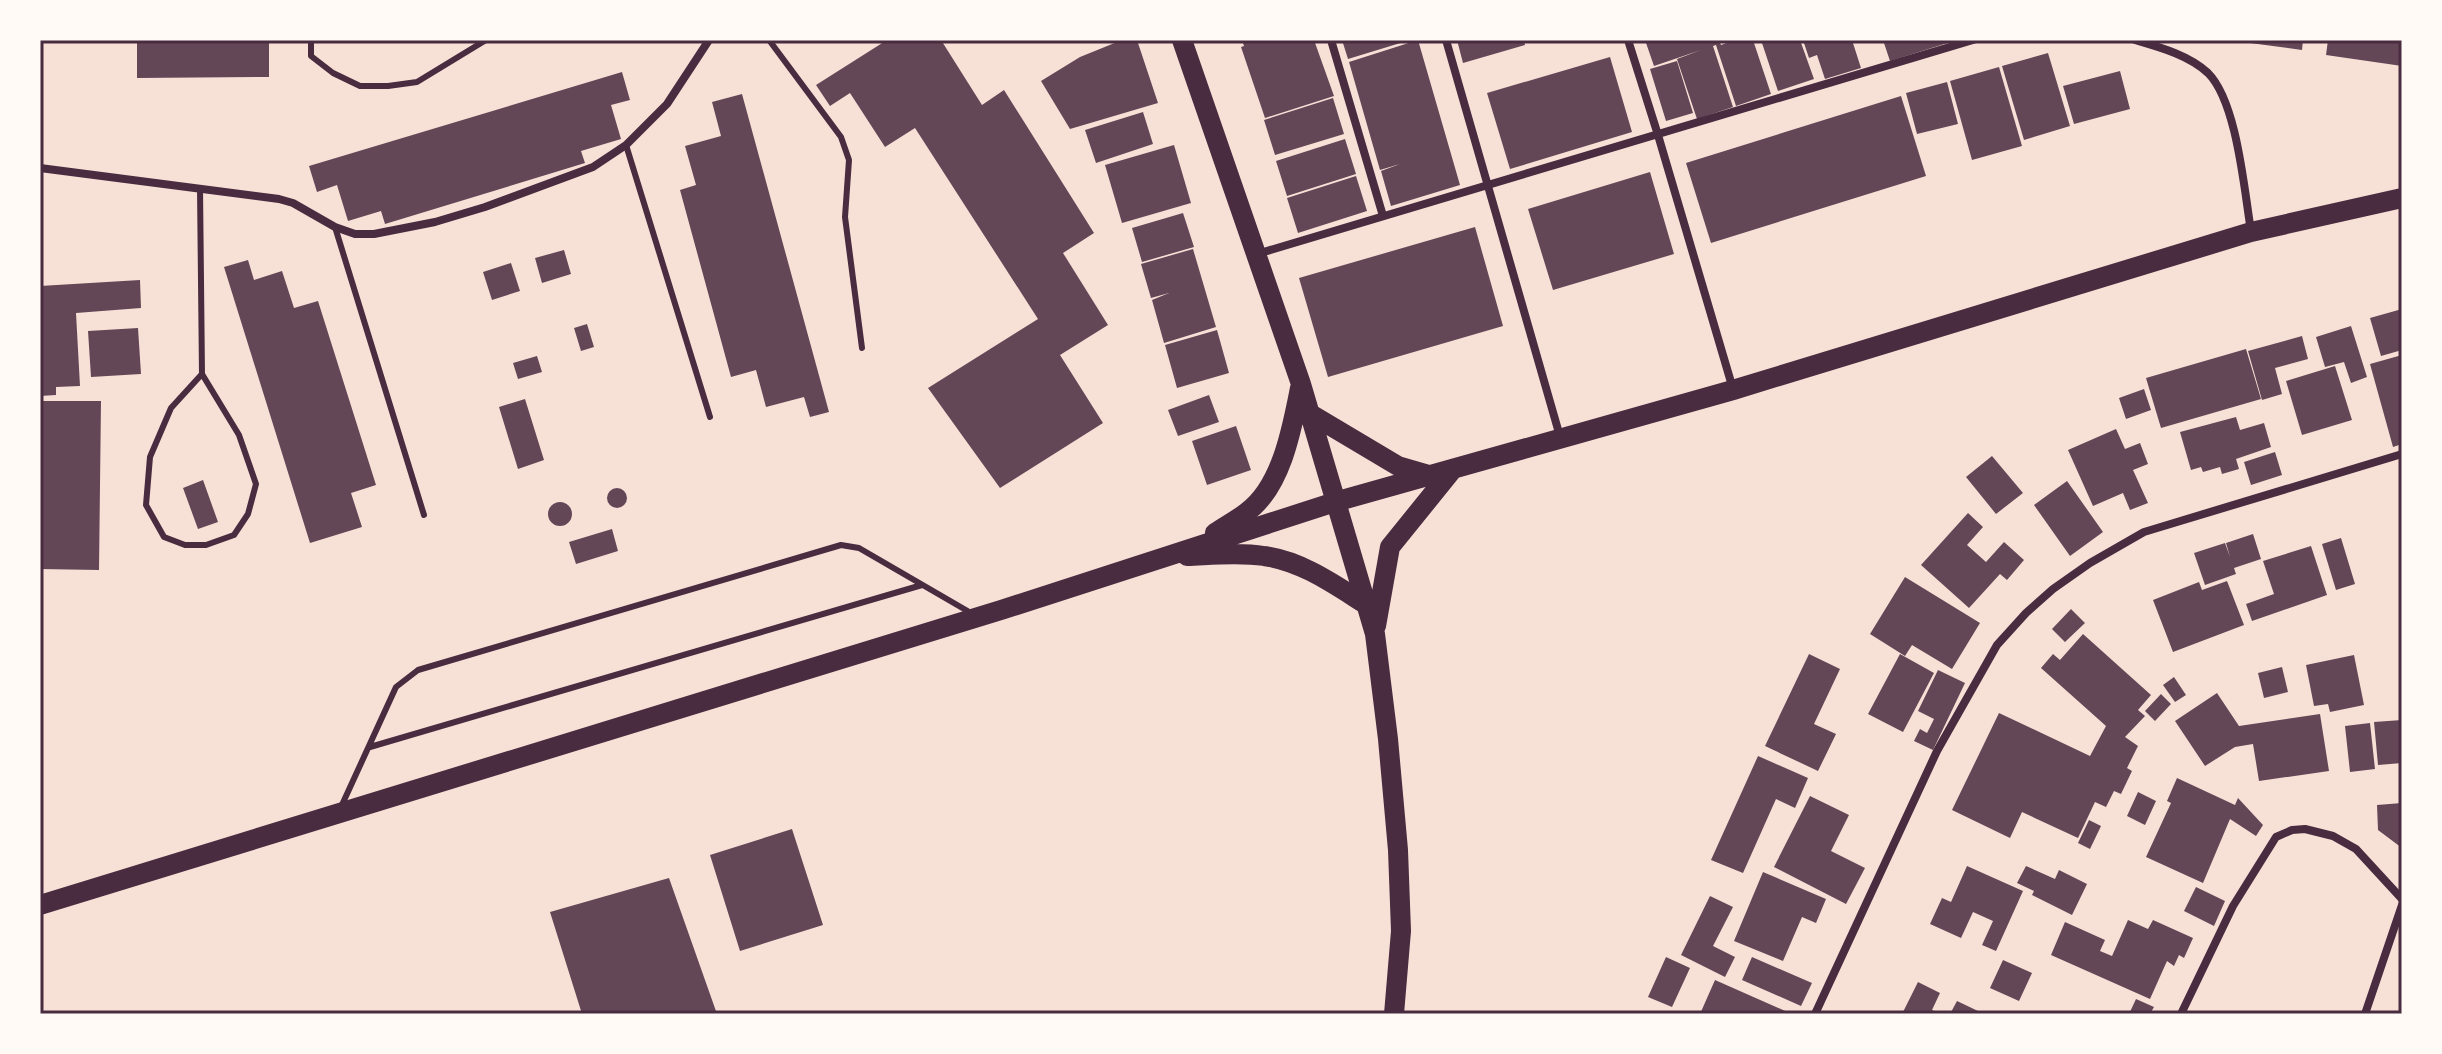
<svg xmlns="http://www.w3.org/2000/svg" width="2442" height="1054" font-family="Overpass,sans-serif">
	<rect width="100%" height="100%" fill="#f7e1d7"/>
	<path fill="#644757" d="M137,40H269V77L137,78Z
		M887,40H941L982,105L1004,90L1094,233L1063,253L1108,325L1060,355L1103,423L1000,488L928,388L1038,319L915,128L885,147L850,93L830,106L816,85Z
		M1122,40H1137L1158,103L1070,129L1041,81L1080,57Z
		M1242,40H1314L1334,96L1265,118L1241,47L1244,46Z
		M1342,40H1407V41L1348,59Z
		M1418,40L1460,185L1391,206L1381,171L1400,164L1380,170L1349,62Z
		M1457,40H1524L1525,45L1463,63Z
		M1645,40H1719L1721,45L1735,40H1753L1771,94L1736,106L1716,45L1713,46L1733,107L1697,119L1677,59L1701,50L1654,66Z
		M1761,40H1800L1814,79L1778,91Z
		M1803,40H1852L1861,68L1825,79L1817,55L1809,58Z
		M1883,40H1954V41L1890,61Z
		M2251,40H2303L2302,50L2250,43Z
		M2328,40H2402V66L2326,55Z
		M2048,53L2070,126L2024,140L2002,66Z
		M1610,57L1632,132L1510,169L1487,93Z
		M1677,61L1693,113L1666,121L1650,69Z
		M1999,67L2022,146L1972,160L1950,81Z
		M2120,71L2130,109L2074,124L2063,86Z
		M622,72L630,100L611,105L621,139L581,151L585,163L385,224L381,211L348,221L337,185L317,192L309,166Z
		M1947,82L1958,124L1917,134L1906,93Z
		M742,94L829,412L810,417L804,397L766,407L756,370L731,377L680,190L696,185L685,146L721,136L712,102Z
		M1901,96L1926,176L1711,243L1686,163Z
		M1333,98L1344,134L1275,155L1264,120Z
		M1143,112L1153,144L1096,163L1085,130Z
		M1345,139L1356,174L1287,196L1276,161Z
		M1174,145L1191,203L1122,223L1105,165Z
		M1650,172L1674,254L1553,290L1528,209Z
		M1356,176L1367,211L1298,233L1287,198Z
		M1183,213L1194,247L1142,262L1132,228Z
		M1475,227L1503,326L1328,377L1299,278Z
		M1193,249L1216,327L1164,343L1152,300L1169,293L1151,298L1141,264Z
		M564,250L571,274L542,283L535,258Z
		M248,260L254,280L282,271L294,308L318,301L376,485L351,493L362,527L310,543L224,267Z
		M511,263L520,291L492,300L483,272Z
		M140,280L141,308L76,313L80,386L56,387V395L40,396V286Z
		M2402,309V350L2381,356L2370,318Z
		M587,324L594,347L581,351L574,328Z
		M2351,326L2367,377L2351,383L2344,362L2325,367L2316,337Z
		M138,328L141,374L91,377L88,331Z
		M1217,330L1229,373L1177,388L1165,345Z
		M2302,336L2308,359L2275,368L2282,394L2262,400L2248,351Z
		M2246,349L2261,399L2161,428L2146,378Z
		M2402,355V444L2393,447L2370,364Z
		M537,356L542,372L518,379L513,363Z
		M2335,366L2352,420L2302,435L2286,381Z
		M2144,389L2151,410L2126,419L2119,398Z
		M1209,395L1219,422L1178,436L1168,410Z
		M525,399L544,460L518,469L499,407Z
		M40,401H101L99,570L40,569Z
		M2236,417L2240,430L2264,423L2271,447L2236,459L2239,469L2222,474L2220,467L2203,472L2201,467L2191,470L2180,432Z
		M1236,426L1251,470L1207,485L1192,441Z
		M2116,429L2125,449L2140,443L2148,464L2133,470L2148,503L2130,510L2123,493L2093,506L2068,450Z
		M2275,452L2282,475L2251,485L2244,462Z
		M1992,456L2023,493L1996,514L1966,477Z
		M203,480L218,522L198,529L183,488Z
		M2067,481L2103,532L2070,556L2034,505Z
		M607 498a10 10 0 1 1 20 0a10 10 0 1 1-20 0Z
		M548 514a12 12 0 1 1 24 0a12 12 0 1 1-24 0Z
		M1968,513L1983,527L1967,545L1986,562L2004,542L2024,560L2007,580L2000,574L1969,608L1921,565Z
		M612,529L618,551L576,564L569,542Z
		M2253,534L2261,559L2234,568L2236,574L2205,585L2194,553L2225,543L2230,557L2226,543Z
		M2341,538L2355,584L2336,590L2322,544Z
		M2311,546L2327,595L2252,621L2246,604L2274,594L2263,561Z
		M1905,577L1980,623L1952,669L1912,645L1905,656L1870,634Z
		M2227,581L2244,625L2173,652L2153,600L2199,582L2202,590Z
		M2071,609L2085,623L2065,642L2052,629Z
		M2083,634L2151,695L2138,710L2145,716L2125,737L2138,746L2127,768L2132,771L2121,794L2114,791L2106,807L2095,802L2078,838L2022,812L2010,838L1952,810L1999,713L2090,756L2106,726L2041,668L2053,654L2060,660Z
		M1809,654L1840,669L1814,724L1836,734L1818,771L1765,746Z
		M1900,654L1934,673L1903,732L1868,714Z
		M2354,655L2364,705L2330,712L2328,704L2314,706L2306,665Z
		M2282,667L2288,692L2264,698L2258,673Z
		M1938,670L1965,683L1933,750L1914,741L1920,729L1927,733L1934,719L1918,711Z
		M2174,677L2186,695L2175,702L2163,685Z
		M2217,693L2239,726L2320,714L2329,771L2259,781L2253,744L2235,747L2205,766L2175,721Z
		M2161,694L2171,704L2155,721L2145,711Z
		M2402,720V763L2378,765L2374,722Z
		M2370,723L2375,769L2350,772L2345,726Z
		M1758,756L1808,778L1795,808L1776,799L1743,873L1711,860Z
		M2177,778L2235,805L2238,798L2263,825L2256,836L2230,819L2203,883L2146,857L2171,803L2167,801Z
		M2138,792L2156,801L2145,825L2127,816Z
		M1810,796L1849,815L1831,851L1865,868L1846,904L1774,867Z
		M2402,803V848L2378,830L2377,805Z
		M2089,820L2101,826L2090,849L2078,843Z
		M792,829L823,925L740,951L710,855Z
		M1967,866L2023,891L1996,951L1982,945L1993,921L1973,912L1961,938L1930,924L1942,898L1951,902Z
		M2026,866L2055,879L2059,870L2087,884L2072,915L2032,895L2034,891L2017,883Z
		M1763,872L1826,899L1816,923L1802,917L1783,961L1734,941Z
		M669,878L717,1014H582L550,912Z
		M2196,887L2225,901L2214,926L2184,911Z
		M1710,896L1733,907L1713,946L1735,957L1725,977L1681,955Z
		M2128,920L2148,929L2153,920L2193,938L2184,958L2179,955L2174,966L2167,961L2150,999L2051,955L2065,922L2105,940L2100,951L2112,956Z
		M1666,957L1690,968L1672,1007L1648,997Z
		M1752,957L1812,983L1801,1006L1742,980Z
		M2003,960L2032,973L2019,1001L1990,988Z
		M1715,980L1792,1014H1700Z
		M1918,982L1940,993L1932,1010L1940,1014H1902Z
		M2136,999L2154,1007L2150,1014H2129Z
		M1957,1001L1978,1011L1976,1014H1950Z"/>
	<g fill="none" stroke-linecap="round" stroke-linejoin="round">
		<path stroke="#4a2c40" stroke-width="6" d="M311,40V56L333,73L360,86H388L417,82L486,40
			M769,40L841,137L849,160L845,217L862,348
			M626,145L710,417
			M200,188L202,374L239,435L256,484L248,514L234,535L206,545H185L164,537L146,505L150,457L171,408L202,374
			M335,227L424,515
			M370,747L922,585
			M341,807L396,687L418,670L841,545L859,548L971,613"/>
		<path stroke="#4a2c40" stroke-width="8" d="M1331,40L1383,216
			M1446,40L1561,440
			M1628,40L1658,135L1733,389
			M2135,40C2159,47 2189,55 2208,73C2237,102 2244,189 2251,231
			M40,168L279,199L293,203L335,227L355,234H374L435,222L485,207L593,167L626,145L667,104L709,40
			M1257,254L1973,40
			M1815,1014L1937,751L1997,645L2026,613L2053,589L2090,563L2144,532L2402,454
			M2181,1014L2233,906L2276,837L2292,830L2305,829L2333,836L2356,849L2402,899
			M2365,1014L2402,905"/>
		<path stroke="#4a2c40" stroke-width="20" d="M1182,40L1301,384L1375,634L1388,739L1398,850L1401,931L1394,1014
			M1309,413L1398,466L1429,475
			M1215,533C1225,526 1237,520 1247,512C1282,486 1292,428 1300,388
			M1187,556C1212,555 1239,552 1264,556C1302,561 1335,585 1367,605
			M1376,626L1390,547L1453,469
			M40,905L1001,610L1335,502L1733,390L2251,232L2402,198"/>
	</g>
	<rect width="2442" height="1054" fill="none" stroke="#fffaf5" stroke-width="84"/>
	<rect x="42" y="42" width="2358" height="970" fill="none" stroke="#4a2c40" stroke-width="3"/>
</svg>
